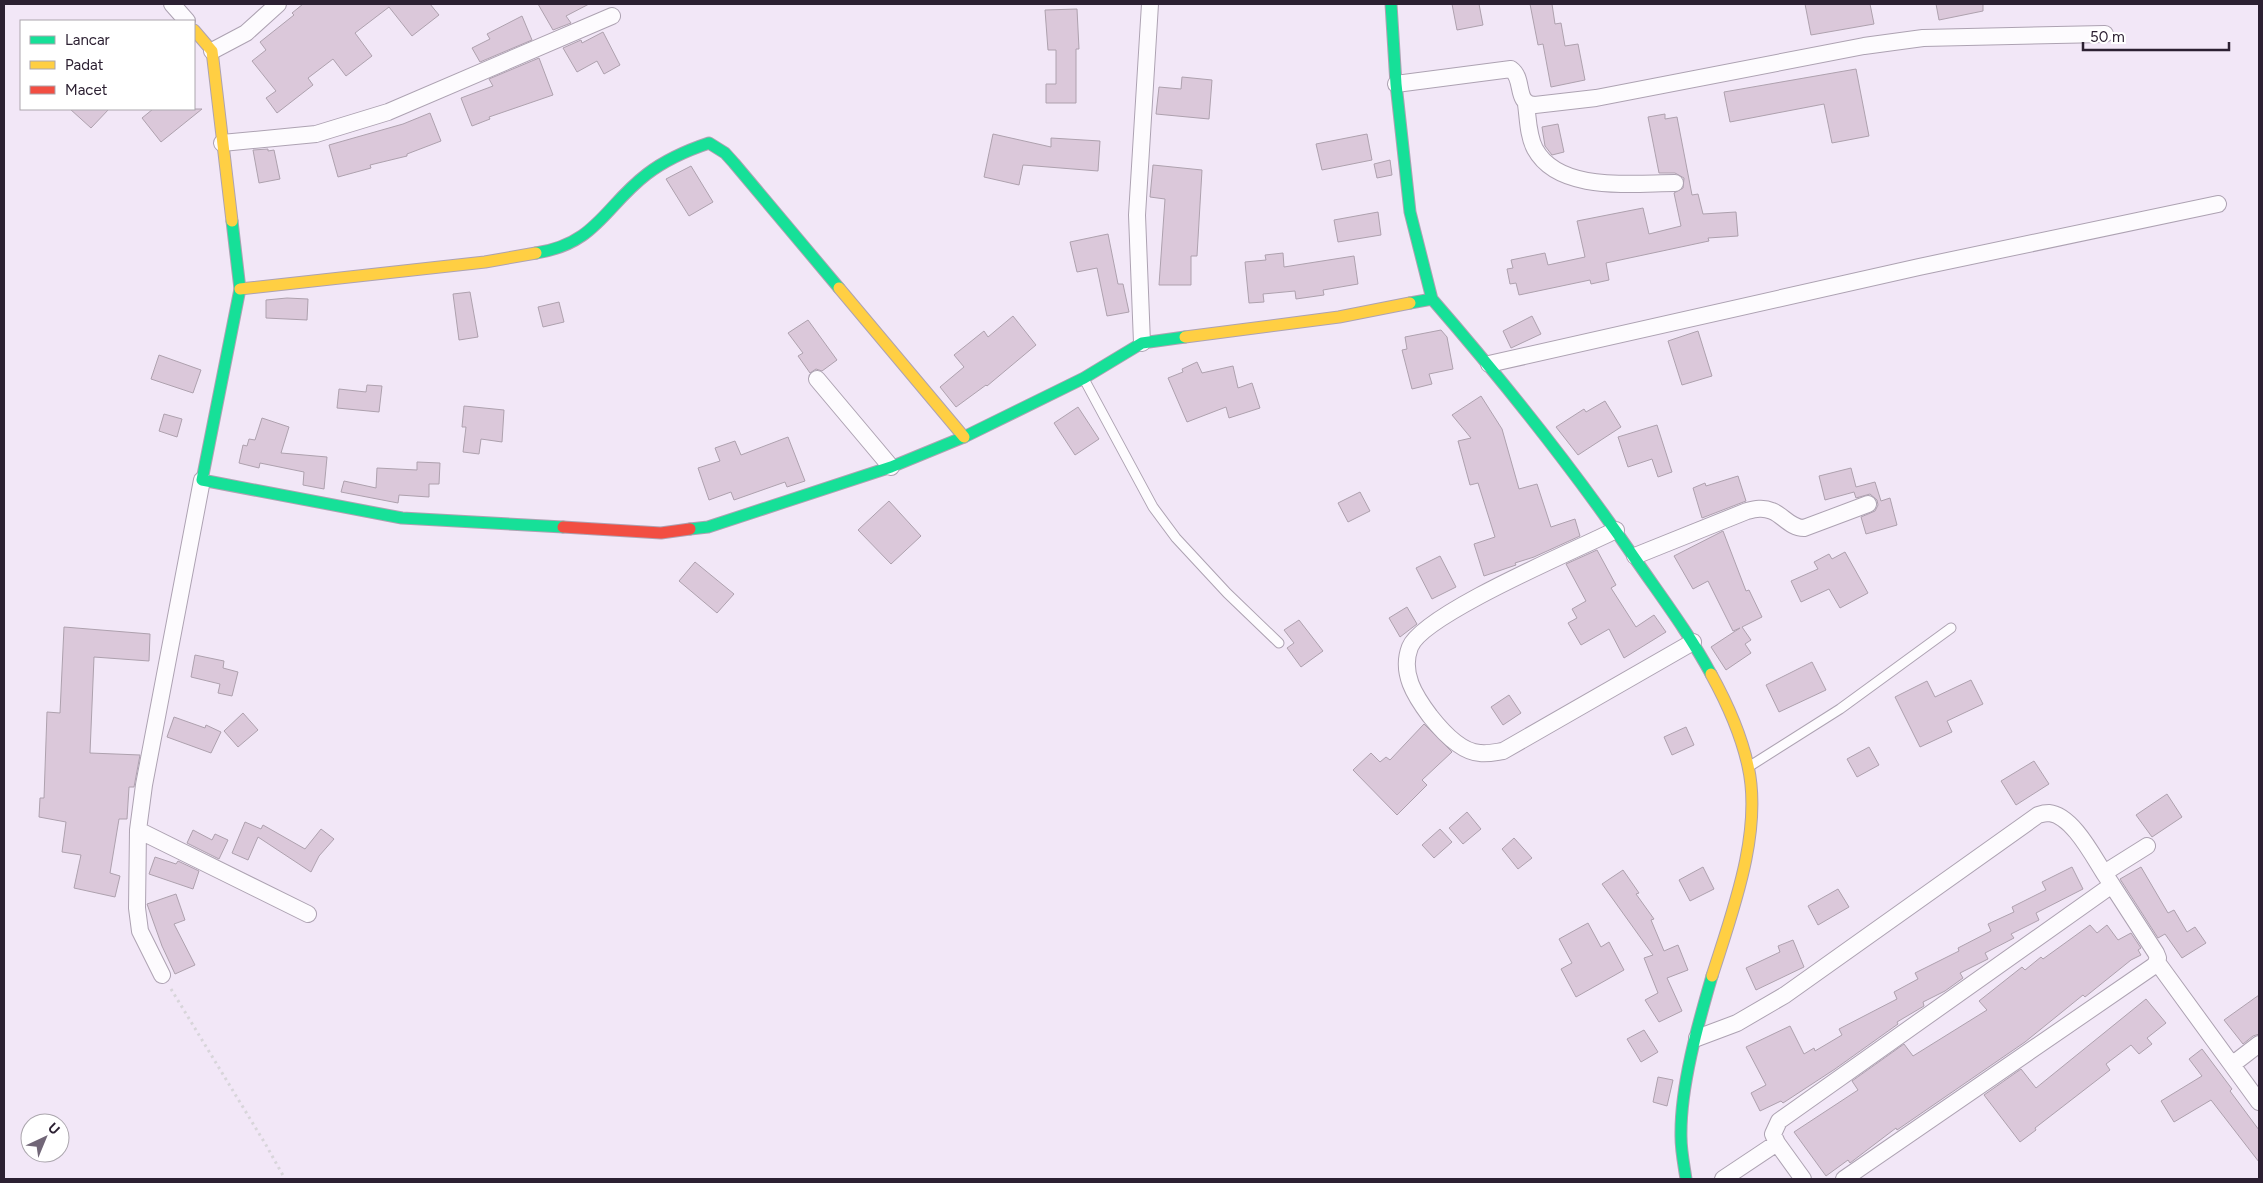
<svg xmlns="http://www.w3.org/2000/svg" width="2263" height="1183" font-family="Figtree,sans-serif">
	<rect width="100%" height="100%" fill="#f2e7f7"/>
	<path fill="#dbc8da" stroke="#aea1ae" d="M303,4H430L439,15L412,36L389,7L355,33L372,56L346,76L333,59L308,78L313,85L277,113L266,98L276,91L252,61L266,50L260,42L294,15L292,13Z
		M538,4H589L566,16L571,23L553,30Z
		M1452,4H1479L1483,25L1457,30Z
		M1530,4H1552L1555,24L1561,23L1565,46L1578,44L1585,80L1551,87L1543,44L1538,45Z
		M1805,4H1870L1874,24L1811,35Z
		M1936,4H1983V11L1939,20Z
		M1077,9L1079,49H1076V103H1046V84H1056V50H1048L1045,10Z
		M522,16L532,40L480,62L472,48L490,39L487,34Z
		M603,32L620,65L604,74L597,61L577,72L563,48L581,40L582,43Z
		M539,58L553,95L489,117L490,119L472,126L461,98L493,86L489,79Z
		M1856,69L1869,136L1832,143L1824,104L1730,122L1724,92Z
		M1182,77L1212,80L1209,119L1156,114L1159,87L1181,89Z
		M70,109H109L91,128Z
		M153,109H202L161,142L142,118Z
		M430,113L441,141L407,154V156L370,165L371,168L338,177L329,145L403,124Z
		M1665,114V119L1677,117L1692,195L1698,194L1703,214L1736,212L1738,236L1708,238L1709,241L1606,263L1609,280L1591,284L1590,280L1519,295L1516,283L1510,284L1507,269L1513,268L1511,260L1545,253L1548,265L1585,257L1577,221L1643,208L1649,234L1681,226L1674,193L1683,188L1684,178L1675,173H1659L1648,117Z
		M1558,124L1564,152L1552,155L1545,146L1542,127Z
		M993,134L1051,147V138L1100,141L1098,171L1023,165L1019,185L984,177Z
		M1367,134L1372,160L1322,170L1316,144Z
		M268,149V151L274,150L280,179L259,183L253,150Z
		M1390,160L1392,175L1377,178L1374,164Z
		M1153,165L1202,170L1197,256H1191V285H1159L1165,199L1150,197Z
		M691,166L713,202L689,216L666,179Z
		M1378,212L1381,235L1338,242L1334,220Z
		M1108,234L1118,284H1123L1129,312L1107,316L1097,268L1077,272L1070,242Z
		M1283,253L1284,267L1354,256L1358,284L1323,290L1324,295L1296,299L1295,291L1263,294L1264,302L1249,303L1245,262L1266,260L1265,255Z
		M470,292L478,337L459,340L453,294Z
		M287,298L308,299L307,320L266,318V300Z
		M559,302L564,322L543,327L538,307Z
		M1013,316L1036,345L987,386L986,385L956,407L940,387L964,367L954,355L984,331L988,337Z
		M1532,316L1541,334L1511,348L1503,331Z
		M808,320L837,360L822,371L816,369L810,373L798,356L803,353L788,333Z
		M1441,330L1447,337L1453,369L1429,374L1432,384L1412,389L1402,350L1407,349L1405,337Z
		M1698,331L1712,376L1682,385L1668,341Z
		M159,355L201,370L193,393L151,379Z
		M1197,362L1202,373L1233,366L1238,388L1252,383L1260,408L1229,418L1226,407L1187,422L1168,378L1183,372L1182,369Z
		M367,385L382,386L379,412L337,408L339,389L366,392Z
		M1481,396L1502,429L1519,489L1537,484L1551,527L1575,519L1580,536L1534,557L1515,563L1516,565L1484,576L1474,544L1495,537L1478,483L1470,485L1458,441L1471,438L1452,415Z
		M1605,401L1621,427L1578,455L1556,427L1584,409L1586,412Z
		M464,406L504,410L502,442L481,439L479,454L463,452L466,427H462Z
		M1078,407L1099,439L1075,455L1054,423Z
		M164,414L182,419L177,437L159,431Z
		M262,418L289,427L281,453L327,457L324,489L303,485L304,472L260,463L259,468L239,463L243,445L247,446L249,439L255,440Z
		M1657,425L1672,472L1658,477L1652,459L1628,467L1618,437Z
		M788,437L805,481L787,487L785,482L734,500L731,492L709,500L698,468L720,461L715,448L735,441L741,455Z
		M417,462L440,463L439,484H429V497L399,495L398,503L341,492L344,481L376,488L377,468L417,470Z
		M1851,468L1856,487L1875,482L1881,501L1890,498L1897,525L1866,534L1861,517L1875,511L1878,505L1877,500L1870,494L1856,498L1854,492L1825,500L1819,476Z
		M1738,476L1746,501L1702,518L1693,488L1705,483L1706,486Z
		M1360,492L1370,511L1348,522L1338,503Z
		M889,501L921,536L891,564L858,530Z
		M1723,531L1746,591L1749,590L1762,617L1742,627L1751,640L1745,644L1751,653L1726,670L1711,647L1740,628L1733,631L1708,581L1693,589L1674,556Z
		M1597,550L1616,585L1611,588L1636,627L1654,615L1666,632L1624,658L1609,629L1581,645L1568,623L1577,618L1572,609L1586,601L1566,564Z
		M1845,552L1868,593L1840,608L1829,589L1801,602L1791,581L1818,569L1814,562L1829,554L1832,559Z
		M1440,556L1456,587L1432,599L1416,568Z
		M695,562L734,594L717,613L679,581Z
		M1407,607L1417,624L1400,637L1389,618Z
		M1299,620L1323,651L1301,667L1287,648L1294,643L1284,630Z
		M64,627L150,634L149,661L94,657L90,753L140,755L134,787H129L127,819H119L110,873L120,876L115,897L74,888L81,855L62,852L66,822L39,817L40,798H44L47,712L60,713Z
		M195,655L224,661L223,668L238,672L232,696L218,693L220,684L191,677Z
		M1812,662L1826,690L1779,712L1766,685Z
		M1971,680L1983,704L1947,721L1952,732L1920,747L1895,697L1927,681L1935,697Z
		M1509,695L1521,713L1503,725L1491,707Z
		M243,713L258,730L238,747L224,731Z
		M174,717L205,728L206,725L221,732L211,753L167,737Z
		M1424,724L1452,752L1422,780L1427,785L1397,815L1353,770L1371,753L1380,762L1386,757L1390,760Z
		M1686,727L1694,745L1672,755L1664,737Z
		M1869,747L1879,765L1857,777L1847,759Z
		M2034,761L2049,784L2016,805L2001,781Z
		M2167,794L2182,817L2152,837L2136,815Z
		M1467,812L1481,829L1463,844L1449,828Z
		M245,822L261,829L263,825L305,849L321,829L334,839L319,856L311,872L258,837L248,860L232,853Z
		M1440,829L1452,842L1434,858L1422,845Z
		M193,830L212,840L215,834L228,840L219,859L187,843Z
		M1514,838L1532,858L1518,869L1502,849Z
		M155,857L176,864L178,861L199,871L193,889L149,874Z
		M1703,867L1714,889L1690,901L1679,880Z
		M2072,867L2083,889L2036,913L2039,920L2011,934L2014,938L1985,953L1988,959L1960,973L1963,978L1945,991L1923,1002L1924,1006L1897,1022L1898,1024L1835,1069L1783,1103L1781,1101L1760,1111L1751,1093L1766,1085L1746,1047L1790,1026L1804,1054L1814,1048L1815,1051L1842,1035L1839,1029L1897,999L1894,992L1918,979L1915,973L1959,951L1958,948L1991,931L1988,924L2014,912L2012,907L2046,890L2042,882Z
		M2141,867L2168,913L2174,910L2187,932L2195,927L2206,943L2182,958L2165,934L2158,938L2120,879Z
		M1623,870L1639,893L1636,894L1654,919L1651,920L1664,951L1678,945L1688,970L1667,978L1682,1011L1659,1022L1645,1000L1658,993L1644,958L1653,955L1602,884Z
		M1838,889L1849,907L1818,925L1808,906Z
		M176,894L185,920L174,924L195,965L175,974L162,946L147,904Z
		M1588,923L1601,947L1609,942L1624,970L1576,997L1561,969L1572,963L1559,939Z
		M2090,925L2097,933L2107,925L2118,940L2131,933L2141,948L2138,950L2141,955L2131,960L2085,997L2083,995L2025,1042L1897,1130L1896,1128L1850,1163L1848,1160L1826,1176L1794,1132L1858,1090L1852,1081L1904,1044L1913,1056L1987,1010L1979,1001L2022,967L2025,970L2041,957L2043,959Z
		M1793,940L1804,967L1756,990L1746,968L1780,952L1778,946Z
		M2259,995V1034L2253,1036L2243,1044L2224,1020Z
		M2146,999L2166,1023L2147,1038L2152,1044L2139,1054L2131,1045L2106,1064L2110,1070L2035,1128L2036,1130L2020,1142L1984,1095L2021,1069L2036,1088Z
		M1644,1030L1658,1052L1641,1062L1627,1039Z
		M2202,1049L2232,1089L2230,1091L2259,1130V1162L2211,1100L2174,1122L2161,1101L2202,1076L2189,1059Z
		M1658,1077L1673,1080L1667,1106L1653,1102Z"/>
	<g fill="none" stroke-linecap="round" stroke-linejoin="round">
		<defs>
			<path id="lane" d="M1084,379L1153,507L1176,538L1227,593L1279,643
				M1750,766L1840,709L1951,628"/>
			<path id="street" d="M172,4L187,21
				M212,51L246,33L278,4
				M1396,84L1511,69C1525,79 1514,104 1535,105L1596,98L1864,46L1923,38L2105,34
				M1526,104C1528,118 1528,136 1535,149C1559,193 1633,183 1675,183
				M222,143L316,134L388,112L612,16
				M1142,343L1137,215L1150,4
				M1489,364L1919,267L2218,204
				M817,379L891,467
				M1616,530C1578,549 1423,614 1410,647C1400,673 1415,696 1430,716C1441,730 1460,752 1480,753C1488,754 1496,752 1503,751L1693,642
				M1635,556L1747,511C1755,509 1763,507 1772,511C1783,515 1790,528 1804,528L1868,504
				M138,830L308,914
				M2157,962L2259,1102
				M162,975L140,931L137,908L138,830L144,785L202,480
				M1697,1038L1737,1023L1785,995L2038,815C2041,814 2046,813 2049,813C2072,815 2093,856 2104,873
				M2233,1064L2259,1044
				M1777,1143L1803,1179
				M1723,1179L1777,1143L1773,1134L1779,1121L2112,885L2104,873L2147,846
				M1844,1179L2155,965L2158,958L2156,953L2112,885"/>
			<path id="fast" d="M1391,4L1396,84L1410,212L1432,299L1410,303
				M232,221L240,289L202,480L402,518L563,527
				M536,253C596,244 605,206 647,174C664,161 688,150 709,143L725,153L734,163L839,288
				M1432,299C1505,383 1575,471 1638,563C1663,599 1690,635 1711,674
				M690,529L708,527L891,467L964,437L1084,378L1142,343L1185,337
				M1686,1179C1684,1165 1681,1151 1681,1137C1680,1087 1698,1024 1712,976"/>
			<path id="slow" d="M194,30L212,51L232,221
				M839,288L964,437
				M240,289L485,262L536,253
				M1185,337L1339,317L1410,303
				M1711,674C1727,703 1741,734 1748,766C1763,832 1732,913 1712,976"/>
			<path id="jam" d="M563,527L661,533L690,529"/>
		</defs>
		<use href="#lane" stroke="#ada2b2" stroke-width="11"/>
		<use href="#street" stroke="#ada2b2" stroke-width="18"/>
		<use href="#fast" stroke="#ada2b2" stroke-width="13"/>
		<use href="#slow" stroke="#ada2b2" stroke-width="13"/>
		<use href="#jam" stroke="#ada2b2" stroke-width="13"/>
		<path stroke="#d8d5da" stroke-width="3" stroke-dasharray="2.5 4" stroke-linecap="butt" d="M171,989L266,1145L285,1179"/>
		<use href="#lane" stroke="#fdfbfe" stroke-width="9"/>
		<use href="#street" stroke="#fdfbfe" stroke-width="16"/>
		<use href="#fast" stroke="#16e098" stroke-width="11"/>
		<use href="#slow" stroke="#ffcf43" stroke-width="11"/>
		<use href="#jam" stroke="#f24e42" stroke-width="11"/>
	</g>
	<rect width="2263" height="1183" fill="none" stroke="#2c2032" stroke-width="10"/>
	<rect x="20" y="20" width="175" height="90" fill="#ffffff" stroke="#aba6ad"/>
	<rect x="30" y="36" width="25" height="8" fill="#16e098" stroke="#aba6ad"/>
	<text x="65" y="45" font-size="15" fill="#2c2032">Lancar</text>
	<rect x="30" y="61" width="25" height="8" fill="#ffcf43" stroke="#aba6ad"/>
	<text x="65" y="70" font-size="15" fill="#2c2032">Padat</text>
	<rect x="30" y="86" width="25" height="8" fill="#f24e42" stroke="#aba6ad"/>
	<text x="65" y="95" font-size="15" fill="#2c2032">Macet</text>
	<g transform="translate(45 1138) rotate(44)"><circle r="24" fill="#ffffff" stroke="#aba6ad"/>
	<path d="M0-4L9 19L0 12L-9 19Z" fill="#716677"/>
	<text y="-8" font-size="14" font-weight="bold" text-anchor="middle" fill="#2c2032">U</text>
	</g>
	<path d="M2083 42v8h146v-8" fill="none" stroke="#2c2032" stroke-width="2.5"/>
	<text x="2090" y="42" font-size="15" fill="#2c2032" stroke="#ffffff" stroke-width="4" paint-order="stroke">50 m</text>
</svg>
